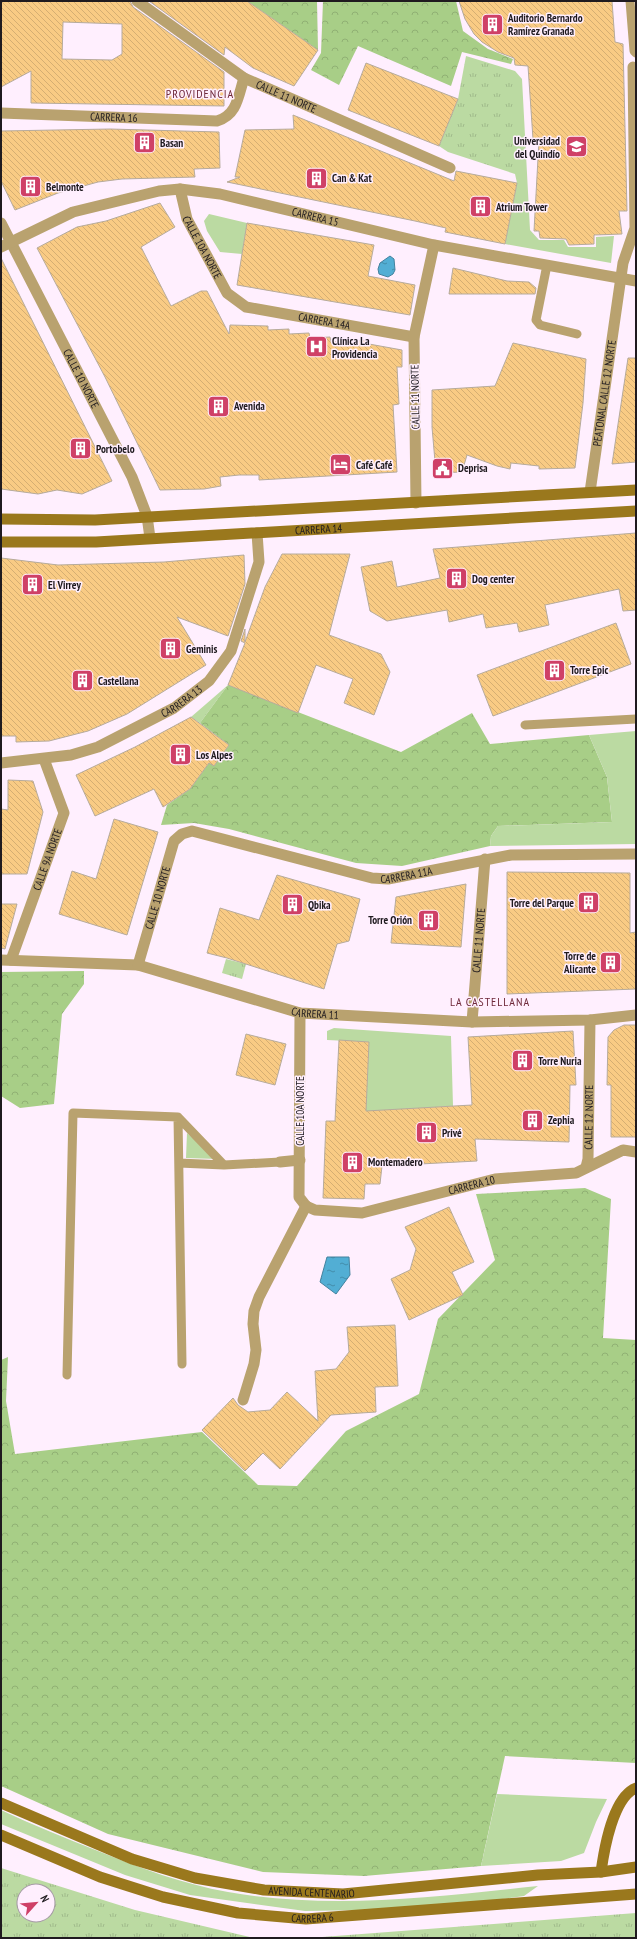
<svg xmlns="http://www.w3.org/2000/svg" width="637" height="1939" font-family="'PT Sans Narrow',sans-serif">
	<defs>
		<pattern id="grass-tufts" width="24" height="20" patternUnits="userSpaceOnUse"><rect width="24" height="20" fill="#bbdaa2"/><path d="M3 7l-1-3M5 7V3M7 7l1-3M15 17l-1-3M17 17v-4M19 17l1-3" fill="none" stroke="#a0ba8b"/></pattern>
		<pattern id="forest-crowns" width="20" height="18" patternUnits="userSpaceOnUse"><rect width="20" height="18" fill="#a8ce87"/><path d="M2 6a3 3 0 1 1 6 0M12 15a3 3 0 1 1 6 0" fill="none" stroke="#90b074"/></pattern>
		<pattern id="water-ripples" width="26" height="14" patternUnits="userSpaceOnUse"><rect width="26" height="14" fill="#52aed4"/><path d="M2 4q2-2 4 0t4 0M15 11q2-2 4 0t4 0" fill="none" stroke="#438dab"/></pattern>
		<pattern id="building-back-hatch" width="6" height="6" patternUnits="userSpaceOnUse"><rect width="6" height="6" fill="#f9cb84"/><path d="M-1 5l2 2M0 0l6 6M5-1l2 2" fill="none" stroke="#d5ae72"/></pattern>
	</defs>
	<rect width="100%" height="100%" fill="#ffeffe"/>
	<path fill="url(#grass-tufts)" fill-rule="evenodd" d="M466,56L515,71V174L448,152L439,146L458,99Z
		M228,685L200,723L191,717Z
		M226,959L246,964L242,979L222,973Z
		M1,1868L135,1910L254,1938H1ZM24,1891H48V1915H24Z
		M636,1913V1938H309Z"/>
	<path fill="url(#forest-crowns)" d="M247,1H317L318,50Z
		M323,1H456L463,31L488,49L513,59L511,64L462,52L451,86L358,46L339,85L311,70L321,53Z
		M228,685L401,752L472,713L490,744L589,735L607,777L612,822L498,826L491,836L490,846L402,866L356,863L229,829L194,823L161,825L167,805L190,789L209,763L214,766L229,745L200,723Z
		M84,971V984L62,1014L54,1104L20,1108L1,1096V972Z
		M585,1188L611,1199L603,1338L636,1340V1763L505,1756L481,1866L364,1876L263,1872L108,1834L1,1786V1360L8,1357L6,1401L15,1454L202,1432L258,1485L297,1486L346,1431L419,1394L438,1319L495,1260L476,1194Z"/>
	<path fill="#bbdaa2" d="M515,71L522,79L530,230L539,240H564L568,247H596V237L614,236L611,263L505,244L517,183L515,174Z
		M209,214L247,223L242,254L220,252L207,231L204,221Z
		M636,731V844L490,846L491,836L498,826L612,822L607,777L589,735Z
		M334,1028L451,1036L453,1106L359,1112L366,1105L369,1042L327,1040V1031Z
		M187,1133L217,1159L186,1158Z
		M497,1794L607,1799L596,1822L584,1853L561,1861L481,1866Z
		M1,1810C33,1825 65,1838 98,1851C140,1868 183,1884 228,1892C331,1910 435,1897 538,1886L524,1896L427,1909L305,1911L190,1895L125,1875L1,1824Z"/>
	<path fill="url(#water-ripples)" stroke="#43829e" d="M390,256L394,259L395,270L393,274L388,277L379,274L378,269L380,263Z
		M327,1257H349L350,1275L336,1294L320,1282Z"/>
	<path fill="url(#building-back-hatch)" stroke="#b6ab9c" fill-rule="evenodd" d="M1,1H130L133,7L224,72V106L31,103V71L1,87ZM63,22L122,24V54L112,60L62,59Z
		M149,1H247L318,50L294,86L253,68L225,47L224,55Z
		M459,1H612L615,42L623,44L627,211H619L622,234L594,235V244L569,245L566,239L540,238L539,231H534L539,140L533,139L528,66L515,65L514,58L498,52L482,42L474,34L465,19Z
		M366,63L458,99L439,146L348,110Z
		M293,115L454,181L456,171L517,183L505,244L445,232L446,228L415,221L227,182L240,177H235L245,130L294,129Z
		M110,129L219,132L220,168L194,169L195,177L122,179L98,182L58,193L15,210L1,181V131Z
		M160,203L175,227L141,247L171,306L201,291H207L229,334L230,325L268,326V330L289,329V334L309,333L310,338L330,337L331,342L368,340L369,344L402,350V367H397L399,404L393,405L397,472L259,480V475H239L220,477L221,486L204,489L160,490L105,377L37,248L77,227L106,221Z
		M247,223L374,245L368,276L415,285L410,315L237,285Z
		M1,258L112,481L82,494L57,490L38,494L1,489Z
		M453,268L507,281L529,282L536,288L535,294H449Z
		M513,343L586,359L583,403L575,468L539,469V466L511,463L510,469L497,466L467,455L462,472L436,473L432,427V390L495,386Z
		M628,358H636V462L612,464Z
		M636,533V610L623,611L619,589L545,605L549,625L519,632L517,623L486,628L483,614L449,622L447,610L387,621L370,611L361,567L392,561L397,587L440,578L433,549Z
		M282,554H350L329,635L381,654L390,672L374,715L344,703L353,679L316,665L298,713L228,685L245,643L241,641L245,629V642L265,587Z
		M244,555L245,584L228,636L177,617L206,665L127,714L88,731L49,741L16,742V736H1V558L58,565L164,562Z
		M616,623L631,664L493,716L477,675Z
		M191,717L229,745L214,766L209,763L190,789L163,807L154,789L95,816L76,775L135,747Z
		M8,780L33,781L43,812L27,874H1V809L8,810Z
		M114,819L158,832L127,935L59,914L72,871L96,879Z
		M507,872L630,873V933L636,932V989L507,994Z
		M277,875L360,899L349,941L337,944L324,989L227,958L207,953L220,908L259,920Z
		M466,884L461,947L391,943L396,897Z
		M1,904H17L5,949L1,948Z
		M624,1025H636V1137H611V1085H607L608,1037L614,1030Z
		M573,1031L576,1085H570L569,1142L475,1139L477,1161L382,1166L380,1184H365L364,1199L323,1198L326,1121H335L339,1040L369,1042L366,1111L472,1105L468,1037Z
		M246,1034L286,1044L275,1085L236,1075Z
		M449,1207L474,1262L452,1272L463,1295L409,1320L391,1279L410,1270L416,1249L405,1227Z
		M395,1325L398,1386L375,1387L376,1412L331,1415L280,1469L263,1453L245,1471L202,1430L233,1398L238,1405L248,1412L270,1410L287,1392L318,1421L315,1371L336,1369L349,1352L347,1327Z"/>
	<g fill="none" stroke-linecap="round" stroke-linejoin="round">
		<path stroke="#b9a26f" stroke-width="9" d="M630,1L634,51L636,53
			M547,265L536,320L540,325L577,334
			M525,725L636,719
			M178,1117L182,1364
			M179,1163L224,1165L280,1162
			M67,1375L73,1113L178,1117L224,1165"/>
		<path stroke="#b9a26f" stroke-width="11" id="s1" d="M590,492L623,263L635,228L633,67"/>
		<g stroke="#b9a26f" stroke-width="11">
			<path id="s2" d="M137,1L244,78L450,168"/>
			<path id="s3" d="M1,113L217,121C237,115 238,97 244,78"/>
			<path id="s4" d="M180,189L187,219L227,293L246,307L414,337"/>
			<path d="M416,503L414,337L434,245"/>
			<path id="s5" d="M1,763L71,755L98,747L174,708L209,681L231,651L259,562L257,533"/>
			<path id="s6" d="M1,960L138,965L300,1013L472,1022L590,1020L636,1015"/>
			<path id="s7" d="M11,960L64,813L44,759"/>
			<path id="s8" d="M138,965L174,841L182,834L192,831L372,878L388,879L511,855L636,854"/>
			<path d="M300,1013L299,1197L306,1206"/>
			<path id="s9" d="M472,1022L485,859"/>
			<path d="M280,1162L300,1160"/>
			<path id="s10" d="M586,1167L588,1159L590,1020"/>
			<path id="s11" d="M306,1206L315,1210L362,1213L495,1179L576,1173L623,1150L636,1152"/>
			<path d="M243,1400L254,1364L256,1350L253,1324L254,1311L259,1297L306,1206"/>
		</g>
		<g stroke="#b9a26f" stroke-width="11">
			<path id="s12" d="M1,223L132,477L147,516L150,538"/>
			<path id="s13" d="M1,247L73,212L159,191L180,189L220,194L434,245L636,281"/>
		</g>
		<g stroke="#9a781d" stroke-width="11">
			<path d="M1,519L95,520L636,490"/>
			<path id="s14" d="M1,542H96L636,511"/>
			<path id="s15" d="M1,1803L132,1859L195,1878L264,1890L343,1894L538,1875L601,1872L636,1867"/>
			<path id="s16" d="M1,1835L100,1877L163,1897L238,1913L306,1919L636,1894"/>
			<path d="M601,1872C604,1850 613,1797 636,1788"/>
		</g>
	</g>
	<defs>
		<symbol id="building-square" viewBox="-11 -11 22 22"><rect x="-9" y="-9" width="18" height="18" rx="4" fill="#cf4067" stroke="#ffeffe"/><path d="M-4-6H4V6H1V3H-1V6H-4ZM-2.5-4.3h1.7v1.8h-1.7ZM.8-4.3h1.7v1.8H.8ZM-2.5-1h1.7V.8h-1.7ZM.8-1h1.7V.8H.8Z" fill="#fff"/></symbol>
		<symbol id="university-square" viewBox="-11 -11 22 22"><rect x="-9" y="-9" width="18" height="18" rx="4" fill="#cf4067" stroke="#ffeffe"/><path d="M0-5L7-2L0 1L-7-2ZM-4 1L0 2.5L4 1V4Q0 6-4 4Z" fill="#fff"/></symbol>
		<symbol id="hospital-square" viewBox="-11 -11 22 22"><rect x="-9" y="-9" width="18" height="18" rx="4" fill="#cf4067" stroke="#ffeffe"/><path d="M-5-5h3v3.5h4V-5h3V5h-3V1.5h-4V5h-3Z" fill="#fff"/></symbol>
		<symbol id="hotel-square" viewBox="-11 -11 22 22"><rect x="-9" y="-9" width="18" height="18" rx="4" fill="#cf4067" stroke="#ffeffe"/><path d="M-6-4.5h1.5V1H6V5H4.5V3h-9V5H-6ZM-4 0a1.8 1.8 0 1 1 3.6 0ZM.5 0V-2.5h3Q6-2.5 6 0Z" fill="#fff"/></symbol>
		<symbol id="civic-square" viewBox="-11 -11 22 22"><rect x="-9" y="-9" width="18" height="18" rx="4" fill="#cf4067" stroke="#ffeffe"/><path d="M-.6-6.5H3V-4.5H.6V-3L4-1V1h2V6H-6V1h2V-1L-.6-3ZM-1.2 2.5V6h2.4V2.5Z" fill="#fff"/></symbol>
	</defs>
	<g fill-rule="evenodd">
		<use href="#building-square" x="480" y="12" width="25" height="25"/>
		<use href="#building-square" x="132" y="130" width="25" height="25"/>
		<use href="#university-square" x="564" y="134" width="25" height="25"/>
		<use href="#building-square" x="304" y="166" width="25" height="25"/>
		<use href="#building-square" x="18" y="174" width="25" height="25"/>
		<use href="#building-square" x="468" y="194" width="25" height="25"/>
		<use href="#hospital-square" x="304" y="334" width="25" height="25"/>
		<use href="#building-square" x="206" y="394" width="25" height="25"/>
		<use href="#building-square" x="68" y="436" width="25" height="25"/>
		<use href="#hotel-square" x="328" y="452" width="25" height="25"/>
		<use href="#civic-square" x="430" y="456" width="25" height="25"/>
		<use href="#building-square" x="444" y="566" width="25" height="25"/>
		<use href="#building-square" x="20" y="572" width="25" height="25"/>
		<use href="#building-square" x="158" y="636" width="25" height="25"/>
		<use href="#building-square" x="542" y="658" width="25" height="25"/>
		<use href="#building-square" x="70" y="668" width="25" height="25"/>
		<use href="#building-square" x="168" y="742" width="25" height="25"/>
		<use href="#building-square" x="576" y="890" width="25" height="25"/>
		<use href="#building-square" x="280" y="892" width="25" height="25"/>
		<use href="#building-square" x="416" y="908" width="25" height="25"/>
		<use href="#building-square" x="598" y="950" width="25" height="25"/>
		<use href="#building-square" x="510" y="1048" width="25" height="25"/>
		<use href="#building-square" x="520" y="1108" width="25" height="25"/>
		<use href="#building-square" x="414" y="1120" width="25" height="25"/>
		<use href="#building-square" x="340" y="1150" width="25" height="25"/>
	</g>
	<g text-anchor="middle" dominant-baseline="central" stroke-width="3" stroke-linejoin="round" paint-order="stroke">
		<g font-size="11" font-weight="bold" fill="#1f1a1f" stroke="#ffeffe" text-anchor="start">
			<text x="508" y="18">Auditorio Bernardo<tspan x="508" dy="13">Ramírez Granada</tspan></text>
			<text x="560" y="141" text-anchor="end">Universidad<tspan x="560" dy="13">del Quindío</tspan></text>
			<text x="160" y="143">Basan</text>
			<text x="332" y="178">Can &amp; Kat</text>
			<text x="46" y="187">Belmonte</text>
			<text x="496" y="207">Atrium Tower</text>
			<text x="332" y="341">Clínica La<tspan x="332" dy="13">Providencia</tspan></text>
			<text x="234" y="406">Avenida</text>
			<text x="96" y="449">Portobelo</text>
			<text x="356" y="465">Café Café</text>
			<text x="458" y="468">Deprisa</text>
			<text x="472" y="579">Dog center</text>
			<text x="48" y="585">El Virrey</text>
			<text x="186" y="649">Geminis</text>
			<text x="570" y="670">Torre Epic</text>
			<text x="98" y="681">Castellana</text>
			<text x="196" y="755">Los Alpes</text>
			<text x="574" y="903" text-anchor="end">Torre del Parque</text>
			<text x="308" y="905">Qbika</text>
			<text x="412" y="920" text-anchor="end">Torre Orión</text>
			<text x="596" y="956" text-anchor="end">Torre de<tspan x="596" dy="13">Alicante</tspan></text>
			<text x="538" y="1061">Torre Nuria</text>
			<text x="548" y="1120">Zephia</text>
			<text x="442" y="1133">Privé</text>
			<text x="368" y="1162">Montemadero</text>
		</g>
		<g font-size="11" fill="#1f1a1f" stroke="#ffeffe">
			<text stroke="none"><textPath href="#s2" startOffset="178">CALLE 11 NORTE</textPath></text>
			<text stroke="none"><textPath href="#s3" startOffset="113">CARRERA 16</textPath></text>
			<text stroke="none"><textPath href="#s13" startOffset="328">CARRERA 15</textPath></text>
			<text stroke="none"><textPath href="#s4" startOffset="63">CALLE 10A NORTE</textPath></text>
			<text stroke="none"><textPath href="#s4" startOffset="218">CARRERA 14A</textPath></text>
			<text stroke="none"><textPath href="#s12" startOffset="175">CALLE 10 NORTE</textPath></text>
			<text stroke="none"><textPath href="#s1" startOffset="100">PEATONAL CALLE 12 NORTE</textPath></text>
			<text transform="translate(415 397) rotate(-91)">CALLE 11 NORTE</text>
			<text stroke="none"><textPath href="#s14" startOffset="318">CARRERA 14</textPath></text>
			<text stroke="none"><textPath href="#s5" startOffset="194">CARRERA 13</textPath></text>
			<text stroke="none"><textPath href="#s7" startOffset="107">CALLE 9A NORTE</textPath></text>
			<text stroke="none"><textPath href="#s8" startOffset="371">CARRERA 11A</textPath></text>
			<text stroke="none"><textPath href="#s8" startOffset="70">CALLE 10 NORTE</textPath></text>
			<text stroke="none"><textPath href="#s9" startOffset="82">CALLE 11 NORTE</textPath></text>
			<text stroke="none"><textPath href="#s6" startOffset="321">CARRERA 11</textPath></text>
			<text transform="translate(300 1111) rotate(-90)">CALLE 10A NORTE</text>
			<text stroke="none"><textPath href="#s10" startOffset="50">CALLE 12 NORTE</textPath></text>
			<text stroke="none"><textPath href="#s11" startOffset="170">CARRERA 10</textPath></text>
			<text stroke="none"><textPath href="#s15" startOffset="326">AVENIDA CENTENARIO</textPath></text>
			<text stroke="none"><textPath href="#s16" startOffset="325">CARRERA 6</textPath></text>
		</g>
		<g font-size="12" letter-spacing="1" fill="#6f293a" stroke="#ffeffe">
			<text x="200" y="93">PROVIDENCIA</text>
			<text x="490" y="1001">LA CASTELLANA</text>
		</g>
	</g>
	<rect width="637" height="1939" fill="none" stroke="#1f1a1f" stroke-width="4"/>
	<g transform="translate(36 1903) rotate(63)"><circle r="19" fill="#ffeffe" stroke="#a59aa5"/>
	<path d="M0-3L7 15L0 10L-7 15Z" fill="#cf4067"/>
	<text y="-6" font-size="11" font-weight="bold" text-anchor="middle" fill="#1f1a1f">N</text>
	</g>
</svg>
